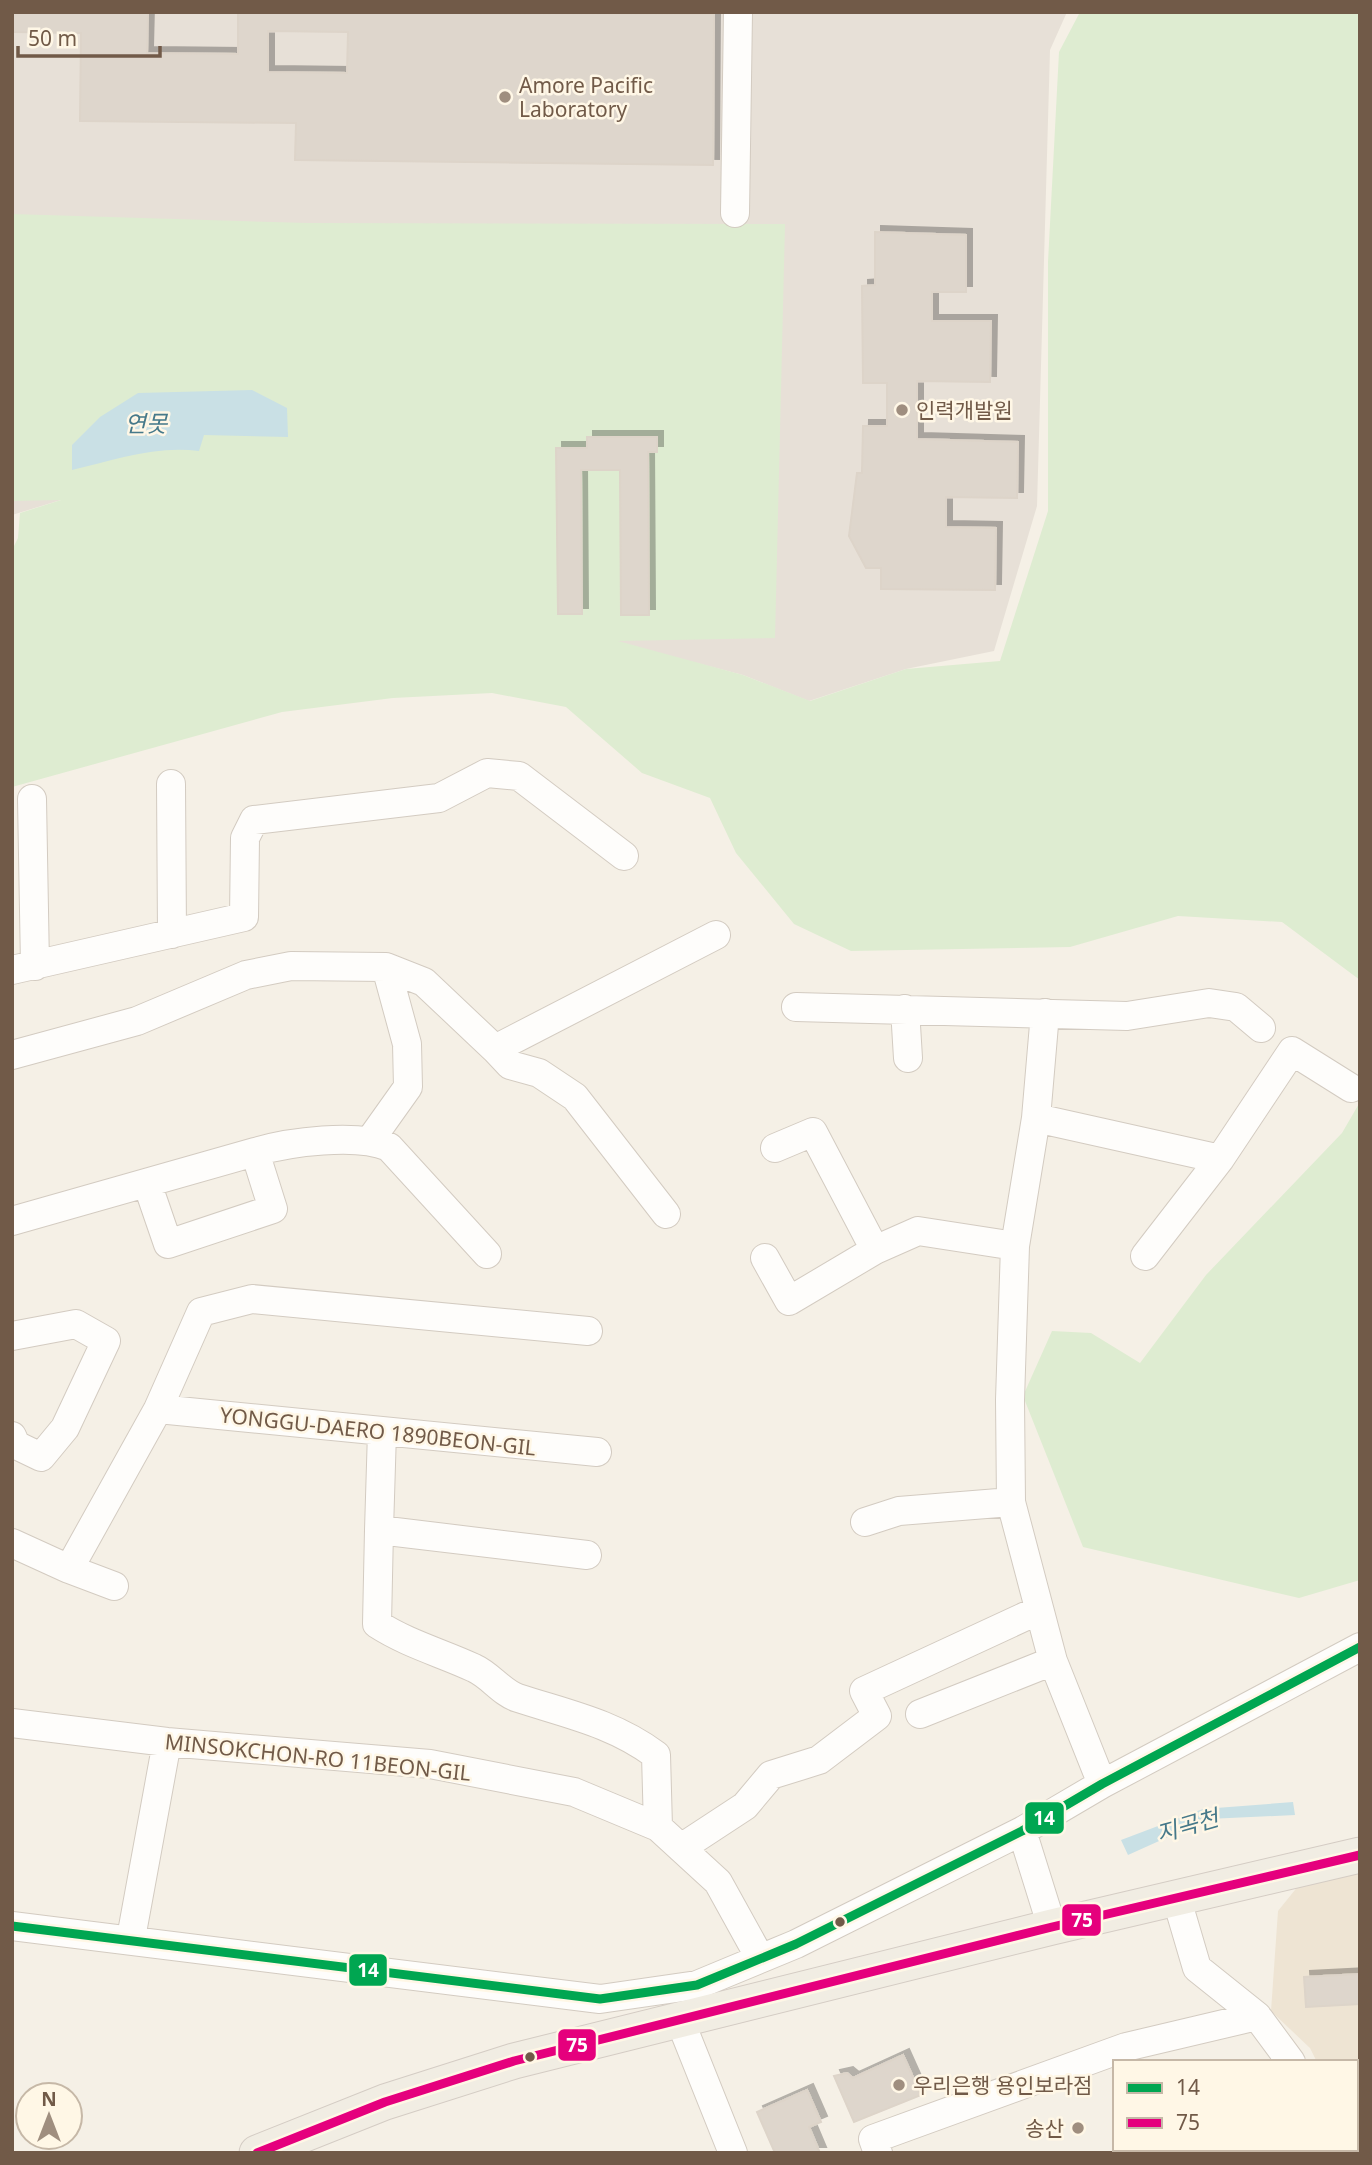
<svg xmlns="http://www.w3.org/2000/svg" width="1372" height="2165" font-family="'Noto Sans','Noto Sans KR',sans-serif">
	<defs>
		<filter id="shadow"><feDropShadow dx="6" dy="-6" stdDeviation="0" flood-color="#0004"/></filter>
	</defs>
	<rect width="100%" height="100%" fill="#f5f0e6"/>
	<path fill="#eee4d3" d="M1360,1871V2153H1330L1331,2149H1356V2062H1317L1310,2048L1271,2011L1278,1911L1299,1885Z"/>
	<path fill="#e7e0d7" d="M12,12H1067L1050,50L1037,506L994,651L906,669L809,701L743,675L64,499L12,515Z"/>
	<path fill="#deecd1" d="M1080,12H1360V980L1282,922L1178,916L1070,947L851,951L794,924L736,853L710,798L642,773L566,707L492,693L393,698L282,712L12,787V550L18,538L20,513L61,500L12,501V214L307,223L785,224L775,638L618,641L743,675L810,701L906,669L1000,661L1048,511V262L1059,52Z
		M1360,1102V1580L1299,1598L1083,1547L1023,1396L1052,1331L1091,1333L1140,1363L1206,1275L1342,1133Z"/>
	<path fill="#c9e0e5" d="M252,390L287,408L288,437L204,435L199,451C157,445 113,460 72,470V445L100,417L138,393Z
		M1293,1802L1295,1815L1208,1819L1128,1855L1121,1840L1203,1809Z"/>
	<path fill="#ded6cc" stroke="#ddd4c9" stroke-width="2" fill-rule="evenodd" filter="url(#shadow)" d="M12,12H148L147,53L238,54V12L714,14L713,165L295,160L296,123L80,121L81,33L12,32ZM268,31L348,32L347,73L268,72Z
		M875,232L966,235V292H932V321H991L990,382L917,381V439L1018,442L1017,498L946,497V527L996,528L995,590L881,589V568H866L849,536L857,473H862L863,426H887V383H863L862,286L875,285Z
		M587,437H657V452H648L649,615H621L620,470H581L582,614H558L556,448H587Z
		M1360,1974V2004L1306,2007L1304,1977Z
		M903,2055L921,2095L854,2122L834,2076L847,2073L853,2078Z
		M807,2090L821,2122L809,2127L820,2153H775L757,2112Z"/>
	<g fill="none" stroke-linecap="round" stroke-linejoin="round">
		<defs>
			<path id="minor" d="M735,213L738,12
				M171,784L172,934
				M32,799L35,966
				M12,970L244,917L245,838L254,820L439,798L487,773L519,776L624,856
				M796,1007L1127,1016L1209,1003L1236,1007L1261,1028
				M905,1009L908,1058
				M1045,1013L1036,1118L1015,1246L1010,1400L1011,1502L1053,1661L1102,1784
				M495,1049L510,1065L539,1073L575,1097L666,1214
				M12,1055L137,1021L246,975L291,966L386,967L424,982L495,1049L716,935
				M1036,1118L1220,1159
				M371,1139L408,1087L407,1044L386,967
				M775,1148L813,1132L875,1250
				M255,1152C289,1142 357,1133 389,1147L487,1254
				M12,1221L255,1152L273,1209L168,1244L147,1183
				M1145,1256L1220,1159L1292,1051L1351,1088
				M765,1258L789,1301L875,1250L918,1231L1015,1246
				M12,1336L76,1324L106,1341L65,1428L41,1457L16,1445L12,1436
				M158,1409L201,1312L252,1299L588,1331
				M865,1522L899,1511L1011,1502
				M379,1530L382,1432
				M12,1543L69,1569L158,1409L597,1452
				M587,1555L379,1530L377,1624C408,1644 442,1653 474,1668C490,1675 502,1693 518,1698C567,1714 613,1723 656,1755L658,1827
				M69,1569L114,1586
				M920,1714L1053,1661
				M12,1723L167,1742L430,1764L574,1792L658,1827L718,1882L760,1958
				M1022,1831L1052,1927
				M681,1848L745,1806L771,1775L819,1760L877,1716L864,1691L1039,1610
				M1177,1900L1197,1968L1257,2016L1291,2062
				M12,1926L600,1999L697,1985L796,1944L1022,1831L1102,1784L1360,1647
				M131,1938L167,1742
				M679,2018L733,2153
				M1134,2149V2153
				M878,2153L873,2139L1126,2047L1257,2016
				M1307,2153V2149"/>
			<path id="major" d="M257,2153L385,2102L514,2061L1052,1927L1360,1855"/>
		</defs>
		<use href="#minor" stroke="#d3cbc1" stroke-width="30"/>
		<use href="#major" stroke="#d4ccc4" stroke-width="37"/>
		<use href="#minor" stroke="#fefdfb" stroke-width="28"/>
		<use href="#major" stroke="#f1ede3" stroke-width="35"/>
		<defs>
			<path id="bus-1" d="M12,1926L600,1999L697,1985L796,1944L1022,1831L1102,1784L1360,1647"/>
			<path id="bus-2" d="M257,2153L385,2102L514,2061L1052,1927L1360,1855"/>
		</defs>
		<use href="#bus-1" stroke="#fff7e6" stroke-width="14"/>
		<use href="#bus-2" stroke="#fff7e6" stroke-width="14"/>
		<use href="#bus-1" stroke="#00a651" stroke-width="9"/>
		<use href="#bus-2" stroke="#e5007d" stroke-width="9"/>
	</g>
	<g fill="#9f8e7f" stroke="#fff7e6" stroke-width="2.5">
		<circle cx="505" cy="97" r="7"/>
		<circle cx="902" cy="410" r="7"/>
		<circle cx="899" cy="2085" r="7"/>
		<circle cx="1078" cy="2128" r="7"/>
	</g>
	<g fill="#715a48" stroke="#fff7e6" stroke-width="2.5">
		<circle cx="840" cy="1922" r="6"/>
		<circle cx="530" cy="2057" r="6"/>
	</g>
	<g text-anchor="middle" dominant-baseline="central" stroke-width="5" stroke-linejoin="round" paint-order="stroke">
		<g font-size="21" fill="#715a48" stroke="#fff7e6" text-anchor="start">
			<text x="519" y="85">Amore Pacific<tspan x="519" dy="24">Laboratory</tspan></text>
			<text x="916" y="410">인력개발원</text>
			<text x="913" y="2085">우리은행 용인보라점</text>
			<text x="1064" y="2128" text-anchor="end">송산</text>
		</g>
		<g font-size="21" fill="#715a48" stroke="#fff7e6">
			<text transform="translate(378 1431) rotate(6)">YONGGU-DAERO 1890BEON-GIL</text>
			<text transform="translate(318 1757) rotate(6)">MINSOKCHON-RO 11BEON-GIL</text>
		</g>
		<g font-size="23" font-style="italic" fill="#46798a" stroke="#fff7e6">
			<text x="146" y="423">연못</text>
			<text transform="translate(1187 1825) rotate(-16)">지곡천</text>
		</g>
	</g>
	<g stroke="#fff7e6" stroke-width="2.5">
		<rect x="1024" y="1801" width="41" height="34" rx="7" fill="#00a651"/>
		<rect x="1061" y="1903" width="41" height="34" rx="7" fill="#e5007d"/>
		<rect x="348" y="1953" width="40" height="34" rx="7" fill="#00a651"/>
		<rect x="557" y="2028" width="40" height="34" rx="7" fill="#e5007d"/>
	</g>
	<g font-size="19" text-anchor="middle" font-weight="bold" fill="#fff">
		<text x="1044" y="1825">14</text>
		<text x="1082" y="1927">75</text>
		<text x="368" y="1977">14</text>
		<text x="577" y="2052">75</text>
	</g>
	<rect width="1372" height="2165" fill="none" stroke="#715a48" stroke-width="28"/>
	<rect x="1113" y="2060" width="245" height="91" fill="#fff7e6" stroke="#c6b8a7" stroke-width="2"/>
	<rect x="1127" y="2083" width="35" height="10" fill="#00a651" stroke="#c6b8a7" stroke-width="2"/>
	<text x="1176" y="2095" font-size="21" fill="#715a48">14</text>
	<rect x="1127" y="2118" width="35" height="10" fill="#e5007d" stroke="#c6b8a7" stroke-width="2"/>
	<text x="1176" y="2130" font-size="21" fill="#715a48">75</text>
	<g transform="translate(49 2116)"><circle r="33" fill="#fff7e6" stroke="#c6b8a7" stroke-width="2"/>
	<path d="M0-5L12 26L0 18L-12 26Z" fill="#9f8e7f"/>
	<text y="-10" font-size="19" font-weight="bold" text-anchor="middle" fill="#715a48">N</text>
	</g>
	<path d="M18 46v10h142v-10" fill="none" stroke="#715a48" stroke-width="3.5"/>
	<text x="28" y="46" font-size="21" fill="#715a48" stroke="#fff7e6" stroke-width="5" paint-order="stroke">50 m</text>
</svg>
